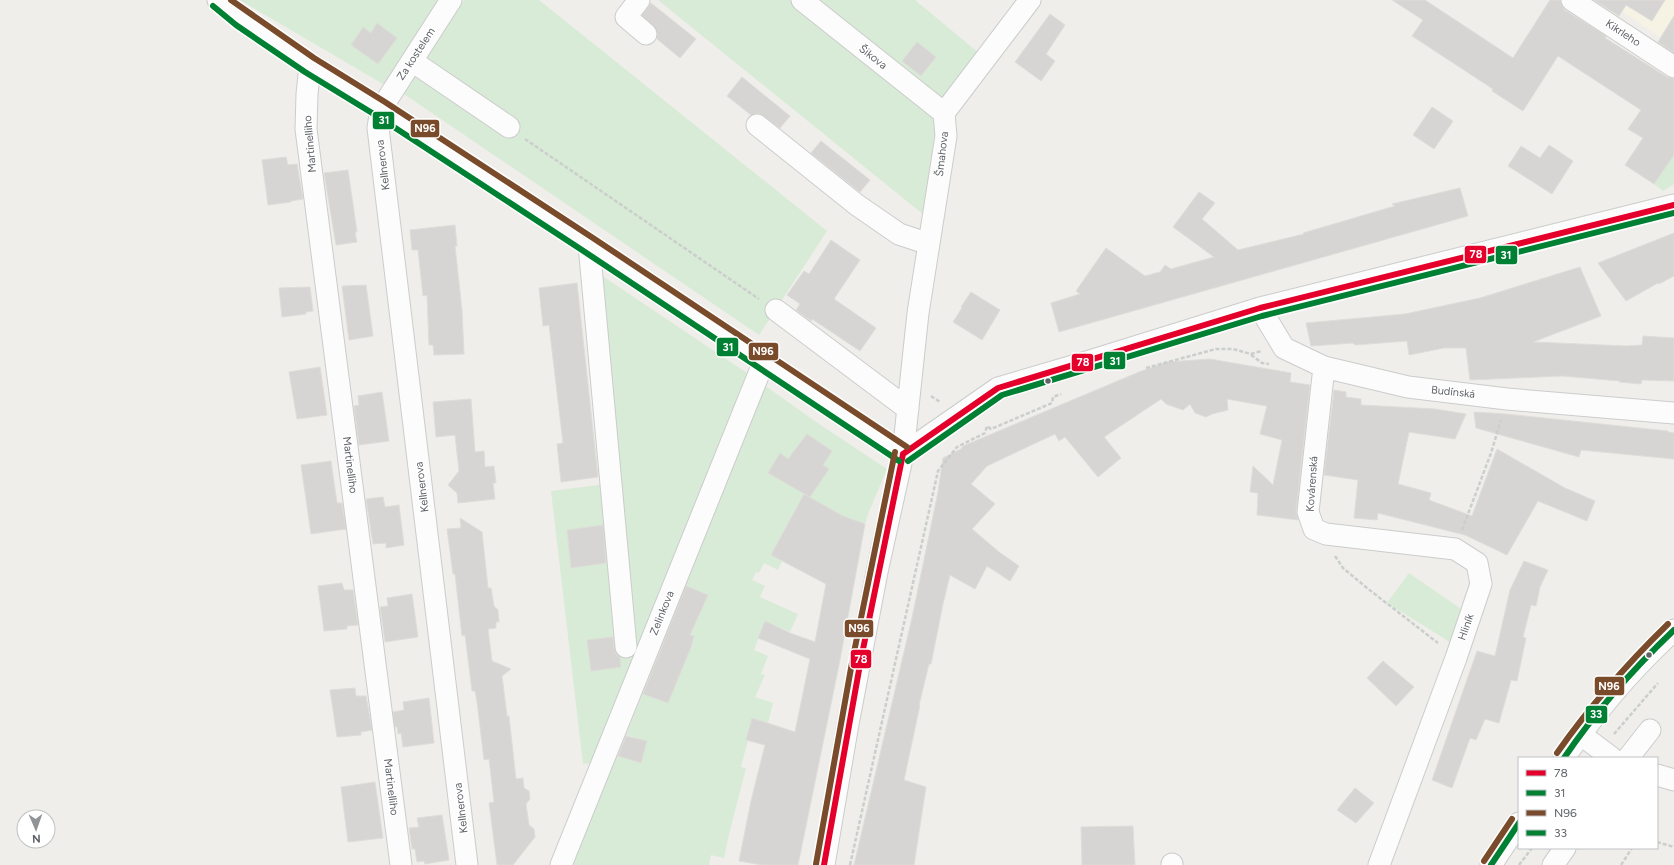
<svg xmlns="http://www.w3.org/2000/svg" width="1674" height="865" font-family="Figtree,sans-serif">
	<rect width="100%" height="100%" fill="#efeeea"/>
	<path fill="#f7f3e4" d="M1665,0H1674V19L1672,18L1660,37L1622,11L1626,5L1652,21Z"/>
	<path fill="#d8ebd6" d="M240,0H451L393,90Z
		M464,0H539L827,231L759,335L404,94Z
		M658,0H915L980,54L937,115L924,215Z
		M1674,154V184L1663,191L1654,184Z
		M586,265L750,375L598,762L583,764L551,491L606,484Z
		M764,385L819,424L887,469L868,514L865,524L843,516L826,506L787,541L778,559L782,561L778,570L764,563L759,573L756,572L752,580L765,586L760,597L798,614L790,632L765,621L754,650L768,656L761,674L765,675L755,697L773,703L768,723L748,740L741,767L746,768L730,830L724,858L711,855L709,865H573L617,756L641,763L647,741L626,735L655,662L681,671L694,636L671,627L667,638L664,637Z
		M1409,573L1461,609L1450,642L1387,603Z"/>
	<path fill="#d6d5d3" stroke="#deddd9" d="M1392,0H1425L1513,58L1550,0H1560L1562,6L1565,10L1606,36L1605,38L1667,77L1674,79V155L1654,184L1625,165L1643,138L1628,129L1641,110L1558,56L1523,111L1492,91L1493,89L1412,36L1423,20Z
		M1594,0H1665L1652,21L1626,5L1619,16Z
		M651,3L696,39L680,58L657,39V30L642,15Z
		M1050,14L1065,25L1046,54L1055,61L1041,81L1015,62Z
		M1674,16V53L1658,42Z
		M377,23L397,38L378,64L351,45L363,27L371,33Z
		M917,42L936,57L921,76L902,61Z
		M742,77L790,116L780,128L759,113L751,115L727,96Z
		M1432,107L1453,121L1434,149L1413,135Z
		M821,141L870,180L860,192L811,153Z
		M1549,145L1573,161L1552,194L1508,166L1521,146L1540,158Z
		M286,157L288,165L297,164L303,199L291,201V202L268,205L262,160Z
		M348,170L357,232H355L357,242L336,245L324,173Z
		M1460,188L1468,216L1059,332L1051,303L1080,294L1076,291L1106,248L1145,276L1160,272L1165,265L1171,269L1214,257L1173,227L1199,192L1215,203L1202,219L1238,250L1304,234L1303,233L1395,206L1392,204Z
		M455,225L457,246H455L462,310L464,354L434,355L433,345H429L427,295L423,296L418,250H412L410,230Z
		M1674,233V276L1659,284L1658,283L1626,301L1598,263Z
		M831,240L860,260L834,299L876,328L860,351L812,319L811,321L796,310L800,304L787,295L804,271L809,274Z
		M1580,267L1601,316L1533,342L1627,346L1642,345L1643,336L1674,338V381L1642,380L1641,384L1619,382L1620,381L1562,376L1470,380L1466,348H1444L1409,355L1407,341L1355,345L1353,343L1311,346L1306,323L1405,314L1480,298Z
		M577,283L598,477L561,482L557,444L563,443L549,325L543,326L539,288Z
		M366,285L373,336L349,340L342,286Z
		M310,287L313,311L306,312V314L282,317L279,288Z
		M971,292L1000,310L982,340L953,322L962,308L961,307Z
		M1210,359L1291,373L1290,382L1310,385L1296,511L1298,520L1257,515L1258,493L1250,492L1253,466L1273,485L1282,440L1260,434L1267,406L1227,399L1228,410L1212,414L1206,417L1195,413L1190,404L1183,410L1166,404L1161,399L1104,437L1121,458L1098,477L1065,437L1059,441L1055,434L987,466L971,484L995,504L972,529L999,552L1019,566L1010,581L987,566L975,589L950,575L943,604L931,664H929L919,705H920L904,780L926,787L914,865H854L912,618L938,492L943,458L961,449L963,446L1139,372L1168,362Z
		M320,367L327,415L297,419L289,372Z
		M1334,390L1346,392V397L1361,399V405L1435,409L1466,414L1455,439L1409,432L1398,484L1431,493L1429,500L1472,516L1497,449L1565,488L1595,501L1587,521L1538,501L1507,555L1465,535L1378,513L1377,520L1354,518L1358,480L1324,475Z
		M382,392L389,441L359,445L354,406L359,405L358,396Z
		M471,399L475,452L484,451L485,467L494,466L496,483H493L495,499L458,503L457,493L448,485L459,471L455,435L436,437L433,402Z
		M1474,412L1506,414L1668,431V432L1674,433V459L1581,450L1579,457L1476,428Z
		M807,434L832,451L823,465L829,469L810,497L768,473L780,453L788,459Z
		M331,461L337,503H342L346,529L311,534L301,465Z
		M804,494L843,516L865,524L839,665L798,865H762L739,861L751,801L765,745L746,740L752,718L795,732L810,659L758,638L765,621L790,633L815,642L826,584L771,555Z
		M383,497L385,507L399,505L404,545L386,548V543L373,544L366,499Z
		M460,518L482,532L488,588H491L494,606L498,610L499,622H496V628L488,629L492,661L511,669L502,676L507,716H509L516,779L523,778L524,788L529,791L530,799L526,804L529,825L534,829L535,837L513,865H497L489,803L494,802L489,759L484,760L477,702L475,691H472L465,635L462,636L455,574H453L447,529L461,528Z
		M603,525L606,563L571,568L567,530Z
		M1524,561L1548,570L1540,587L1536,606L1531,605L1523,637L1526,638L1517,681L1511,680L1499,723L1485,719L1476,740L1470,738L1452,788L1432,780L1477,651L1495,656L1510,590Z
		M342,583L344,590H353L358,625L347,626V629L324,631L318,586Z
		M686,586L708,595L690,635L694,636L691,647L668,703L643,694Z
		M412,594L418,637L385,642L380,607L388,606L387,598Z
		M613,637L614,648L616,654L620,657L621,667L591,671L587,640Z
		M1383,661L1414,687L1396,706L1367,678Z
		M355,688L356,696H366L372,730L361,732V735L337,737L330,690Z
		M429,698L434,743L403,747L401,733L398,734L397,727H395L393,712L404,710L403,702Z
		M626,736L647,741L641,763L618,756Z
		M375,782L383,838L348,842L341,787Z
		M1355,788L1374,803L1356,823L1337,810Z
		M442,815L449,860L425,864L424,861L417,862L415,849H412L409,828L419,827L417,818Z
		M1133,826L1135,865H1082L1081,827Z"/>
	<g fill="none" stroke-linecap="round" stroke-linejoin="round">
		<defs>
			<path id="minor" d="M218,0L241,18L310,65L381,109L589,245L903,454
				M451,0L381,109L378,128L467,865
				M639,0L626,17L646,34
				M802,0L944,113
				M1572,0L1674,67
				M412,61L509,127
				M310,65L307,94L306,129L401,865
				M757,125L857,205L899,234L929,244
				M589,245L626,647
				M1260,308L1284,348L1324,367L1408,387L1507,399L1674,413
				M776,310L908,409
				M1324,367L1308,512L1314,529L1326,534L1455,549L1477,563L1481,584L1456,658L1379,865
				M903,454L998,388L1083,363L1260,308L1674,205
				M1580,734L1612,758
				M1564,758C1595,712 1633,668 1674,630
				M1628,758L1650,730
				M1657,775L1674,780
				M1172,864V865
				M561,865L764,361
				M824,865L848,724L877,572L903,454L918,313L946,136L944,113L1030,0
				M1491,865L1519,823
				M1553,865L1565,848"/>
		</defs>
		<use href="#minor" stroke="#cbcccc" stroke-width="23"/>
		<path stroke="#cacfcc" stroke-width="2.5" stroke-dasharray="4 2" stroke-linecap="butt" d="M525,139L759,299
			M1251,355L1262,363L1269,364
			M1146,368L1216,349H1233L1251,354L1261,351
			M931,396L940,402
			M1462,530L1491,453L1501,420
			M1335,556L1343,568L1367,588L1438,643
			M1614,734L1658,683
			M1657,842L1674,847
			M850,865L938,471L957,447L985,433L987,426L991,429L1052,403L1053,397L1061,394
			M1519,865L1532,848
			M1621,865L1632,848"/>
		<use href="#minor" stroke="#fdfcfc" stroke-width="21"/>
		<defs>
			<path id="bus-1" d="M903,454L998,388L1260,308L1674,205
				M824,865L861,659L903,454"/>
			<path id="bus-2" d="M213,6L236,25L305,72L377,116L585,252L899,461
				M908,461L1002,395L1262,316L1674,213"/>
			<path id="bus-3" d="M231,0L314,58L385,102L593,238L907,447
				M1557,753C1590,706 1627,664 1668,624
				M1484,861L1512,819
				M816,864L853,657L895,452"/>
			<path id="bus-4" d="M1564,758C1596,711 1633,669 1674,630
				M1491,865L1519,823"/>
		</defs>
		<use href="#bus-1" stroke="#fff" stroke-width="9"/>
		<use href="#bus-2" stroke="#fff" stroke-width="9"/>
		<use href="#bus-3" stroke="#fff" stroke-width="9"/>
		<use href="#bus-4" stroke="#fff" stroke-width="9"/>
		<use href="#bus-1" stroke="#e4002b" stroke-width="6"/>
		<use href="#bus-2" stroke="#008033" stroke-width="6"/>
		<use href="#bus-3" stroke="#7a4b2a" stroke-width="6"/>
		<use href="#bus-4" stroke="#008033" stroke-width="6"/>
	</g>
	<g fill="#5f6368" stroke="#fff" stroke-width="1.5">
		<circle cx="1048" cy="381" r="3.5"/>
		<circle cx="1649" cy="655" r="3.5"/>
	</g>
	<g text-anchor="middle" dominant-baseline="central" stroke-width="3" stroke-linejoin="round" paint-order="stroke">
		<g font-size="11" fill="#5f6368" stroke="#fff">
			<text transform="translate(1623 33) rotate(33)">Kikrleho</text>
			<text transform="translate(416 54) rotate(-57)">Za kostelem</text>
			<text transform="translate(873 57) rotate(38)">Šikova</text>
			<text transform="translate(310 144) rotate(-95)">Martinelliho</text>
			<text transform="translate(942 154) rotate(-83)">Šmahova</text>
			<text transform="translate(383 165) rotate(-97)">Kellnerova</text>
			<text transform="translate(1453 392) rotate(6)">Budínská</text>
			<text transform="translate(350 465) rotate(83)">Martinelliho</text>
			<text transform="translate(1312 484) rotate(-86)">Kovárenská</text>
			<text transform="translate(422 487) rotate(-97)">Kellnerova</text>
			<text transform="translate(662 613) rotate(-68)">Zelinkova</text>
			<text transform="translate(1466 627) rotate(-71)">Hliník</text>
			<text transform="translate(391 787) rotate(83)">Martinelliho</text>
			<text transform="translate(461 808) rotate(-97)">Kellnerova</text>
		</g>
	</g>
	<g stroke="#fff" stroke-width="1.5">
		<rect x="372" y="111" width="23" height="19" rx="4" fill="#008033"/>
		<rect x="410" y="119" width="30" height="19" rx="4" fill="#7a4b2a"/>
		<rect x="1464" y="245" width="23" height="19" rx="4" fill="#e4002b"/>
		<rect x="1495" y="245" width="23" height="20" rx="4" fill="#008033"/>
		<rect x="716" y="337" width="23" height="20" rx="4" fill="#008033"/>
		<rect x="748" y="342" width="31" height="19" rx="4" fill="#7a4b2a"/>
		<rect x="1103" y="351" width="23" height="19" rx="4" fill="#008033"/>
		<rect x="1071" y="353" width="23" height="19" rx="4" fill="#e4002b"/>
		<rect x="844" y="619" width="30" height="19" rx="4" fill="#7a4b2a"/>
		<rect x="850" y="649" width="22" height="20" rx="4" fill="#e4002b"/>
		<rect x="1594" y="676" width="31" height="20" rx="4" fill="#7a4b2a"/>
		<rect x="1585" y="705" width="23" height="19" rx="4" fill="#008033"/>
	</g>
	<g font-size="11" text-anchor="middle" font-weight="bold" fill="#fff">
		<text x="384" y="124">31</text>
		<text x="425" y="132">N96</text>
		<text x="1476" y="258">78</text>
		<text x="1506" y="259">31</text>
		<text x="728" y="351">31</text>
		<text x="763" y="355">N96</text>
		<text x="1115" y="365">31</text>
		<text x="1083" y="366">78</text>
		<text x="859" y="632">N96</text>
		<text x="861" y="663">78</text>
		<text x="1609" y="690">N96</text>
		<text x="1596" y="718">33</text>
	</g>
	<rect x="1518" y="757" width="140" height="92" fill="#ffffff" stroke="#bfc1c3"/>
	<rect x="1526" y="770" width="20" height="6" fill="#e4002b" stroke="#bfc1c3"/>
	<text x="1554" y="777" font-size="12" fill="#5f6368">78</text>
	<rect x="1526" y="790" width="20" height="6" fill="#008033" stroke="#bfc1c3"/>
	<text x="1554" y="797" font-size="12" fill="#5f6368">31</text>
	<rect x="1526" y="810" width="20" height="6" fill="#7a4b2a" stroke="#bfc1c3"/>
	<text x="1554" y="817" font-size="12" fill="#5f6368">N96</text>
	<rect x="1526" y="830" width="20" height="6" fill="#008033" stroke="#bfc1c3"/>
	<text x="1554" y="837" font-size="12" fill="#5f6368">33</text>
	<g transform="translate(36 829) rotate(178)"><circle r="19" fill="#ffffff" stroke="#bfc1c3"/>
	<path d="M0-3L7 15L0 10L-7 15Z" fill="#919496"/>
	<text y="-6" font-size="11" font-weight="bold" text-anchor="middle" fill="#5f6368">N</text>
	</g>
</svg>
